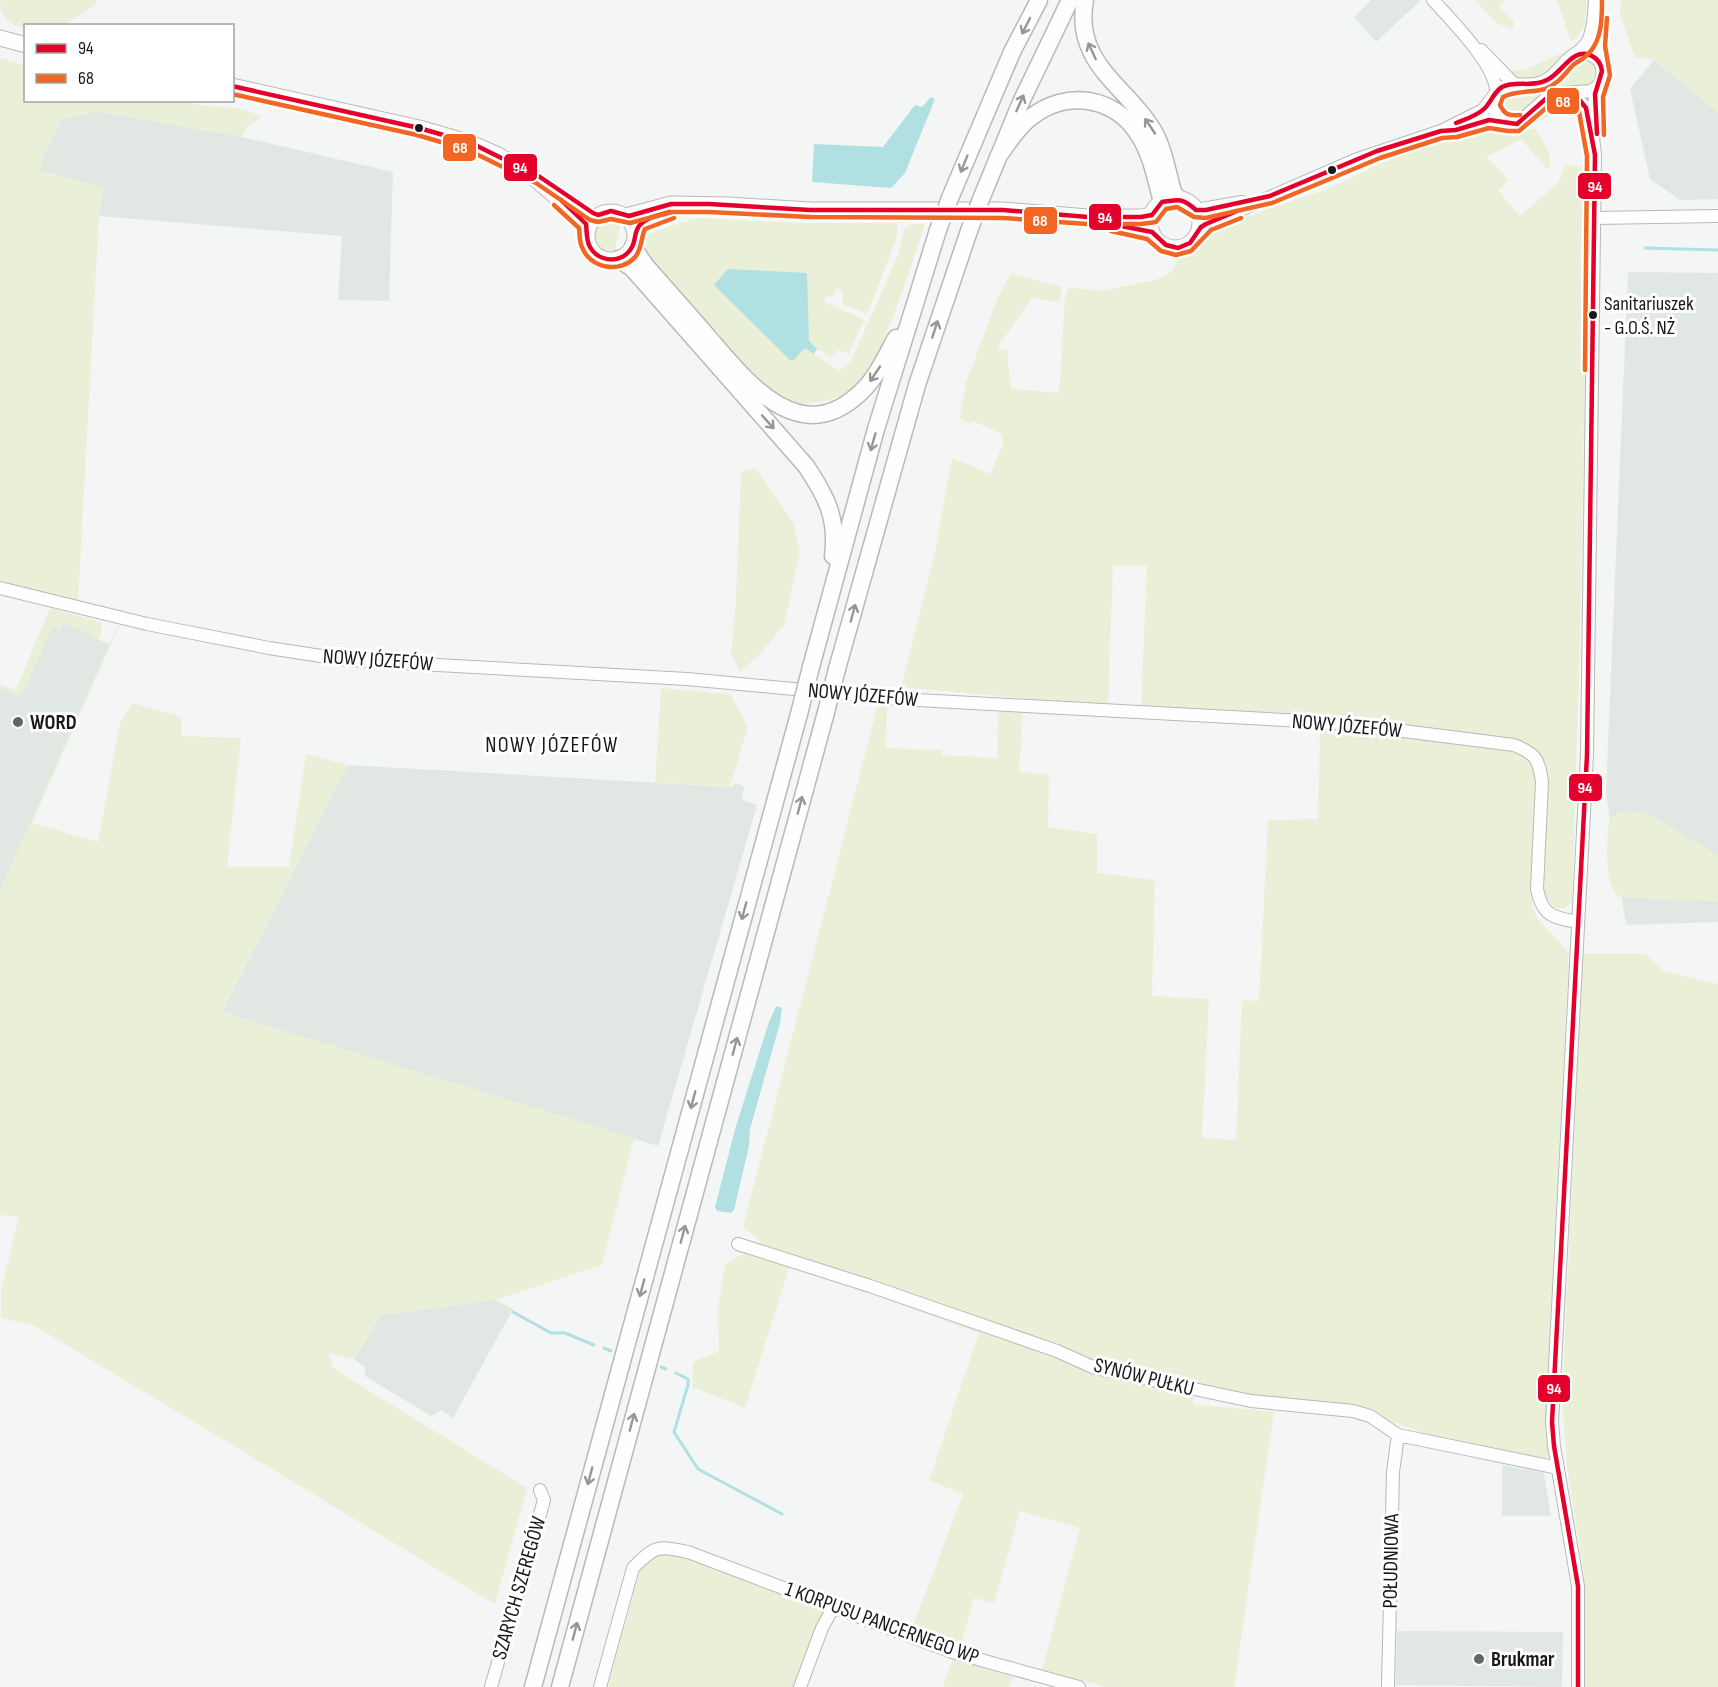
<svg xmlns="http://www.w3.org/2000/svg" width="1718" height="1687" font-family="'Sofia Sans Condensed',sans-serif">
	<rect width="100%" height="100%" fill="#f3f6f4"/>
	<path fill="#e1e7e3" d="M1371,0H1419L1420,1L1376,42L1354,17Z
		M1654,60L1718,112V199L1680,200L1650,179L1630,89Z
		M97,111L242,137L393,172L389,301L338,300L342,236L99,216L103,188L38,170L61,120Z
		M1628,272L1718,273V922L1626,925L1606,793Z
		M49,611L102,629L98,639L110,645L0,895V684L16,690Z
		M348,765L730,787L736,783L744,786L742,800L757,805L658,1146L222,1012Z
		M495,1300L513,1309L453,1418L441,1410L431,1416L365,1376V1367L354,1359L380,1315Z
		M1502,1465L1544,1473L1551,1516H1502Z
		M1397,1631L1563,1632L1562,1687L1396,1685Z"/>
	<path fill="#eaf0d8" d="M0,0H96V5L64,25L26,26L25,28C10,25 0,17 0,0Z
		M1475,0H1504L1499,7L1514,22L1513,29L1496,23Z
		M1557,0H1587C1586,15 1586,34 1571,41Z
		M1621,0H1718V112L1654,60L1635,57L1620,15Z
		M1575,47L1546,75L1533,80L1513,79L1509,71L1527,69Z
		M0,58L25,65L26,100L185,101C211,111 236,102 262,117L247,127L242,137L97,111L61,120L38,170L104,188L99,216L78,602L0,581Z
		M1584,58L1593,61L1598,70L1596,80L1591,85C1577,89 1563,85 1549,91C1533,97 1526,112 1512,120L1502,116L1497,100C1506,84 1527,93 1541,88C1560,82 1567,63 1584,58Z
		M1568,98L1582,108L1573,111L1560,112L1539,121L1535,114L1552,101Z
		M1535,128L1549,152L1550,166L1547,169L1521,139L1486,157L1509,180L1498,190L1520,216L1559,182L1565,165L1583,167L1586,200L1585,357L1580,639L1572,903L1563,909L1554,907L1543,893L1542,873L1530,875L1532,905L1537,918L1569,953L1545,1430L1549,1456L1543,1460L1433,1436L1386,1420L1249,1396L1195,1384L1193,1404L1274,1412L1234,1687H1106L1042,1670L1080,1528L1020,1511L994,1603L974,1598L960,1647L911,1631L963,1494L929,1480L979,1333L790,1265L745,1408L692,1387L693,1362L719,1351L718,1308L725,1265L761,1242L743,1227L877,708L887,704L886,748L942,750V755L997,758L998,710L1023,713L1019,772L1049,774L1048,827L1097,834V873L1155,880L1152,996L1209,999L1202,1138L1236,1140L1242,1000L1259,1001L1268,820L1318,819L1320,733L1309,714L1141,707L1147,566L1113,565L1108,706L901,687L935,553L952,458L991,474L1003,443L1002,434L973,421L971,424L962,420L960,416L966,383L999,294L1011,274L1062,287L1060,302L1032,298L997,348L1007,350L1011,389L1059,393L1065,298L1068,289L1073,288L1102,291L1155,280L1170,273L1180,258L1190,253L1220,228L1274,206L1325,190L1404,153L1472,135L1493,132L1513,135Z
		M697,218L800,223H897V237L867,314L842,304L843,291L836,288L833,297L825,296L824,302L864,319L849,354L838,350L831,357L818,349L814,353L839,371L851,361L899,253L904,229L913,224H925C914,258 903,291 890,324C883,343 876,362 864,378C847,399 808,410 784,399C778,396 773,392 768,389L643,253L641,240L655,231Z
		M604,219L617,223L620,227L616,242V251H603C590,239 590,230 604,219Z
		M755,468L793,522L800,550L784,625L761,653L740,672L731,656L736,599L741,472Z
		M50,608L101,622L102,628L98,639L92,640L93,637L63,623L60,629L53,626L27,684L19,697L0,688V684L16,690Z
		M118,625L119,626L32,823L98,842L120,723L133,703L182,717L181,736L241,738L227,867H289L306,754L348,765L222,1012L634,1138L602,1265L495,1300L380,1315L353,1359L329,1353L333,1367L350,1379L527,1488L495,1604L35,1326L1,1318V1291L19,1217L0,1215V890Z
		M661,688L730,694L748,727L730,787L655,782Z
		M1635,811L1653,816L1718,855V902L1618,897C1603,876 1607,845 1609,820L1619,813Z
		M1583,954H1645L1664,971L1718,984V1687H1585L1584,1574L1567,1467L1562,1398Z
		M665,1553L688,1555L819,1603L823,1610V1616L793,1687H608L640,1571L650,1558Z
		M953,1658L1013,1676L1009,1687H943Z"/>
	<path fill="#b0e0e1" d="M931,97L935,99L905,173L891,188L812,182L814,144L883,147L915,105L922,107Z
		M728,269L807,273L809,341L817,349L814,354L805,348L794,360H790L714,285Z
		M776,1006L782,1008L780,1023L750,1129L749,1146L734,1210L731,1213L717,1211L715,1207L736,1126L769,1022Z"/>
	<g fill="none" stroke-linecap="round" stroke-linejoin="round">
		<path stroke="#b0e0e1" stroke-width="3" d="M1645,248L1718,250
			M513,1312L551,1333H565L594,1345
			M604,1348L611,1351
			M661,1367L666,1369
			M676,1373L688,1379V1385L674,1432L698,1469L782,1514"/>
		<defs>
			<path id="minor" d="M1433,0C1451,20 1498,67 1496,93
				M1600,21L1597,46L1601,63
				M1481,50L1515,85
				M1575,55C1591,50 1605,60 1602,77C1601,84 1596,88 1595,95C1593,107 1598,121 1597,133
				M1563,93C1592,97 1592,131 1595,155L1587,755L1552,1422L1554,1446L1578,1586V1687
				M1505,123C1493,115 1487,99 1500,89C1510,81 1525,86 1536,84C1554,80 1559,66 1572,56C1578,52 1584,49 1588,41C1594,29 1594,13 1595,0
				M1460,129L1489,120L1509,124H1517L1549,96L1563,93L1591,91L1599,85
				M1196,210L1242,202
				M1594,218L1718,216
				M1199,228L1355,160L1441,131L1483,110L1496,93
				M0,588L147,624L269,648L347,660L687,679L899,699L1340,723L1514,745C1536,754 1539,759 1542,782L1537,889C1542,916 1554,918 1578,922
				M738,1244L870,1286L1057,1351L1095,1368L1251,1401L1353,1411L1370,1416L1398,1435L1558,1468
				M491,1687L544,1500L540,1490
				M600,1687L633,1568C656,1545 657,1546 688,1552L952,1652L1079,1687
				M800,1687L822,1628L834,1606
				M1388,1687L1393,1472L1398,1435"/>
			<path id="major" d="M0,38L26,45
				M232,86L419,128L471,143L496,154L526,171L584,221L588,228
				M1150 223a25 25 0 1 1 50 0a25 25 0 1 1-50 0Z
				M587 236a24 24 0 1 1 48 0a24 24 0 1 1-48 0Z
				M626,216L671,204L728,205L810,210H1003L1088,217H1141L1152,215"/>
			<path id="highway" d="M1085,0C1073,64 1127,86 1153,130C1163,146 1168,174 1173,192L1178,199
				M998,157C1008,143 1017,128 1030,118C1066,89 1116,96 1140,137C1152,157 1156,180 1162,202
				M950,198L1012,52L1039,0
				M981,199L1021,102L1070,0
				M633,247L645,265C666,289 688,313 709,338C747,382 800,451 861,392C877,377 886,356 896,338
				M618,259L632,268L806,466C826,496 838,518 833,556
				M811,667L876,429L938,230
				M837,669L917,385L969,231
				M533,1687L799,714
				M560,1687L825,716"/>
		</defs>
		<use href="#minor" stroke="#b7b9b8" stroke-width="14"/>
		<use href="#major" stroke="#b7b9b8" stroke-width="17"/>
		<use href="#highway" stroke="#b7b9b8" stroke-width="19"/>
		<use href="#minor" stroke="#fdfefd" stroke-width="12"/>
		<use href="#major" stroke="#fdfefd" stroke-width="15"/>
		<use href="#highway" stroke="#fdfefd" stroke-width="16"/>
		<defs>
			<path id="highway-bridge" d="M938,230L950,198
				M969,231L981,199
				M799,714L811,667
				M825,716L837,669"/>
		</defs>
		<use href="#highway-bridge" stroke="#b7b9b8" stroke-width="19" stroke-linecap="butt"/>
		<use href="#highway-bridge" stroke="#fdfefd" stroke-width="16"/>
		<defs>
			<path id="bus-1" d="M232,86L419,128L471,143L540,177L593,213L598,215L611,211L629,216L671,204H709L810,210H1003L1088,217H1141L1152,215L1162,202C1179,199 1183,198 1196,210H1206L1270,196L1377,151L1441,131L1456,130L1489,120L1517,124L1549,96L1563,93L1577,97L1586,108L1595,155L1587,755L1552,1422L1554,1446L1578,1586V1687
				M1456,123C1466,119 1477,116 1485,108C1491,102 1494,92 1502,87C1516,80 1533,88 1547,80C1562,73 1573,46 1592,56C1598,59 1601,64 1602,71L1595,94L1597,134
				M561,200L586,224C587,232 586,240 590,247C599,263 623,264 632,247C636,240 634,231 640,225C647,217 660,215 670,212
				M1111,224L1152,232L1166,245L1178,248L1190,243L1201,227L1206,224L1237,211"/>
			<path id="bus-2" d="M232,94L417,135L468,150L536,183L590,220L598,222L611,219L630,223L672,212H709L810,217L1003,218L1087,224H1141L1156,222L1166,209L1177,207L1194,217L1206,218L1272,203L1380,158L1442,138L1457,137L1489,128L1508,131H1519L1552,103L1563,101L1570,103L1579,112L1587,156L1585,370
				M1520,115C1509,116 1505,115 1500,105L1503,97C1516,90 1531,93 1545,89C1558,84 1564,75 1573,65C1578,61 1584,59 1588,54C1602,41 1602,18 1602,0
				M1604,135L1603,97L1610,75L1605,46L1607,18
				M554,205L579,228C580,234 579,241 582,247C590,269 621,274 636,256C642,247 641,238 645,229L674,218
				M1111,231L1147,239L1161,251L1176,255L1191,251L1211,230L1241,218"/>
		</defs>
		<use href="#bus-1" stroke="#fff" stroke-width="9"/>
		<use href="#bus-2" stroke="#fff" stroke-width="9"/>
		<use href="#bus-1" stroke="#e4002b" stroke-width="4.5"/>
		<use href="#bus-2" stroke="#f26522" stroke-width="4.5"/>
	</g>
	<defs><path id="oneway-shaft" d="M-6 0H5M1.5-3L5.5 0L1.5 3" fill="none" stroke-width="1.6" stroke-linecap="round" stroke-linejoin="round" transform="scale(1.5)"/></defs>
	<g stroke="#969696">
		<use href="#oneway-shaft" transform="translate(1026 26) rotate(117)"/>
		<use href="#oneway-shaft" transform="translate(1092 51) rotate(-115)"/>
		<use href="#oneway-shaft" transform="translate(1020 103) rotate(-66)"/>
		<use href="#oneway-shaft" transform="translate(1150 126) rotate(-124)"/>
		<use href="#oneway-shaft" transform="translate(964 164) rotate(112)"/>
		<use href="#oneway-shaft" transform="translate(935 329) rotate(-72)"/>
		<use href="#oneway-shaft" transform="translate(875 374) rotate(124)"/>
		<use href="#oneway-shaft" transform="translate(768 422) rotate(48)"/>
		<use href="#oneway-shaft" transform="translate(873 442) rotate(106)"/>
		<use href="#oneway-shaft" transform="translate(853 613) rotate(-75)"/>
		<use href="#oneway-shaft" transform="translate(800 805) rotate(-75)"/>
		<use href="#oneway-shaft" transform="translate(744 911) rotate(105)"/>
		<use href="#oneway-shaft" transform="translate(735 1046) rotate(-75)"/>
		<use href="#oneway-shaft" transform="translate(693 1100) rotate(105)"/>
		<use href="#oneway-shaft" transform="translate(683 1234) rotate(-75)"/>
		<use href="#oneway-shaft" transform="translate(642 1288) rotate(105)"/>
		<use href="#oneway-shaft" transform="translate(632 1422) rotate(-75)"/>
		<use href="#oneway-shaft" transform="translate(590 1476) rotate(105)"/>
		<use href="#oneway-shaft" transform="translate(575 1631) rotate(-75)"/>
	</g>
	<g fill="#171817" stroke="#fff" stroke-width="2">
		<circle cx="419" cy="128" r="5"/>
		<circle cx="1332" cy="170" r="5"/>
		<circle cx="1593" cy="315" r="5"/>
	</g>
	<g fill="#646664" stroke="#fff" stroke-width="2">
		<circle cx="18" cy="722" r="6"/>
		<circle cx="1479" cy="1659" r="6"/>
	</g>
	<g text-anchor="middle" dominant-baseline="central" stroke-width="6" stroke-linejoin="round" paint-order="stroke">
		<g font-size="20" fill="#171817" stroke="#fff" text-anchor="start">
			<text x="1604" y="304">Sanitariuszek<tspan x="1604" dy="24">- G.O.Ś. NŻ</tspan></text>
		</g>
		<g font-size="21" fill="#171817" stroke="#fff">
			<text transform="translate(378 660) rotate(4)">NOWY JÓZEFÓW</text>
			<text transform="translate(863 695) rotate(5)">NOWY JÓZEFÓW</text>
			<text transform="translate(1347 726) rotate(5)">NOWY JÓZEFÓW</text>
			<text transform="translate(1144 1377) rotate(14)">SYNÓW PUŁKU</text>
			<text transform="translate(1391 1561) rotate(-89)">POŁUDNIOWA</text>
			<text transform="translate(519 1588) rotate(-74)">SZARYCH SZEREGÓW</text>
			<text transform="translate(882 1623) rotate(20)">1 KORPUSU PANCERNEGO WP</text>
		</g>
		<g font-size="21" font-weight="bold" fill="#171817" stroke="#fff" text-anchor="start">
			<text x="30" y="722">WORD</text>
			<text x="1491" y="1659">Brukmar</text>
		</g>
		<g font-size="22" letter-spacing="1.5" fill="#171817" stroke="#fff">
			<text x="552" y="745">NOWY JÓZEFÓW</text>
		</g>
	</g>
	<g stroke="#fff" stroke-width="2">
		<rect x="1546" y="87" width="34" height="28" rx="6" fill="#f26522"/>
		<rect x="442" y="133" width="35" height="29" rx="6" fill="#f26522"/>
		<rect x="503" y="153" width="35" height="29" rx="6" fill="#e4002b"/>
		<rect x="1577" y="172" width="35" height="28" rx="6" fill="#e4002b"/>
		<rect x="1088" y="203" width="34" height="28" rx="6" fill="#e4002b"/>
		<rect x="1023" y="206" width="35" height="29" rx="6" fill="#f26522"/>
		<rect x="1568" y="773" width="35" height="29" rx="6" fill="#e4002b"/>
		<rect x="1537" y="1374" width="34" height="29" rx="6" fill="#e4002b"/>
	</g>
	<g font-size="16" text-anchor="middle" font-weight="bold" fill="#fff">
		<text x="1563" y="107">68</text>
		<text x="460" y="153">68</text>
		<text x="520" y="173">94</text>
		<text x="1595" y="192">94</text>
		<text x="1105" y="223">94</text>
		<text x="1040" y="226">68</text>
		<text x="1585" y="793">94</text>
		<text x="1554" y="1394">94</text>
	</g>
	<rect x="24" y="24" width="210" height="78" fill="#ffffff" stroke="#a2a3a2" stroke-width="1.5"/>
	<rect x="36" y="44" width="30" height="9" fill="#e4002b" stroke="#a2a3a2" stroke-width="1.5"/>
	<text x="78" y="54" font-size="18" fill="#171817">94</text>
	<rect x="36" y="74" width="30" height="9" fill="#f26522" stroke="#a2a3a2" stroke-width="1.5"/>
	<text x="78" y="84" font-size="18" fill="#171817">68</text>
</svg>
